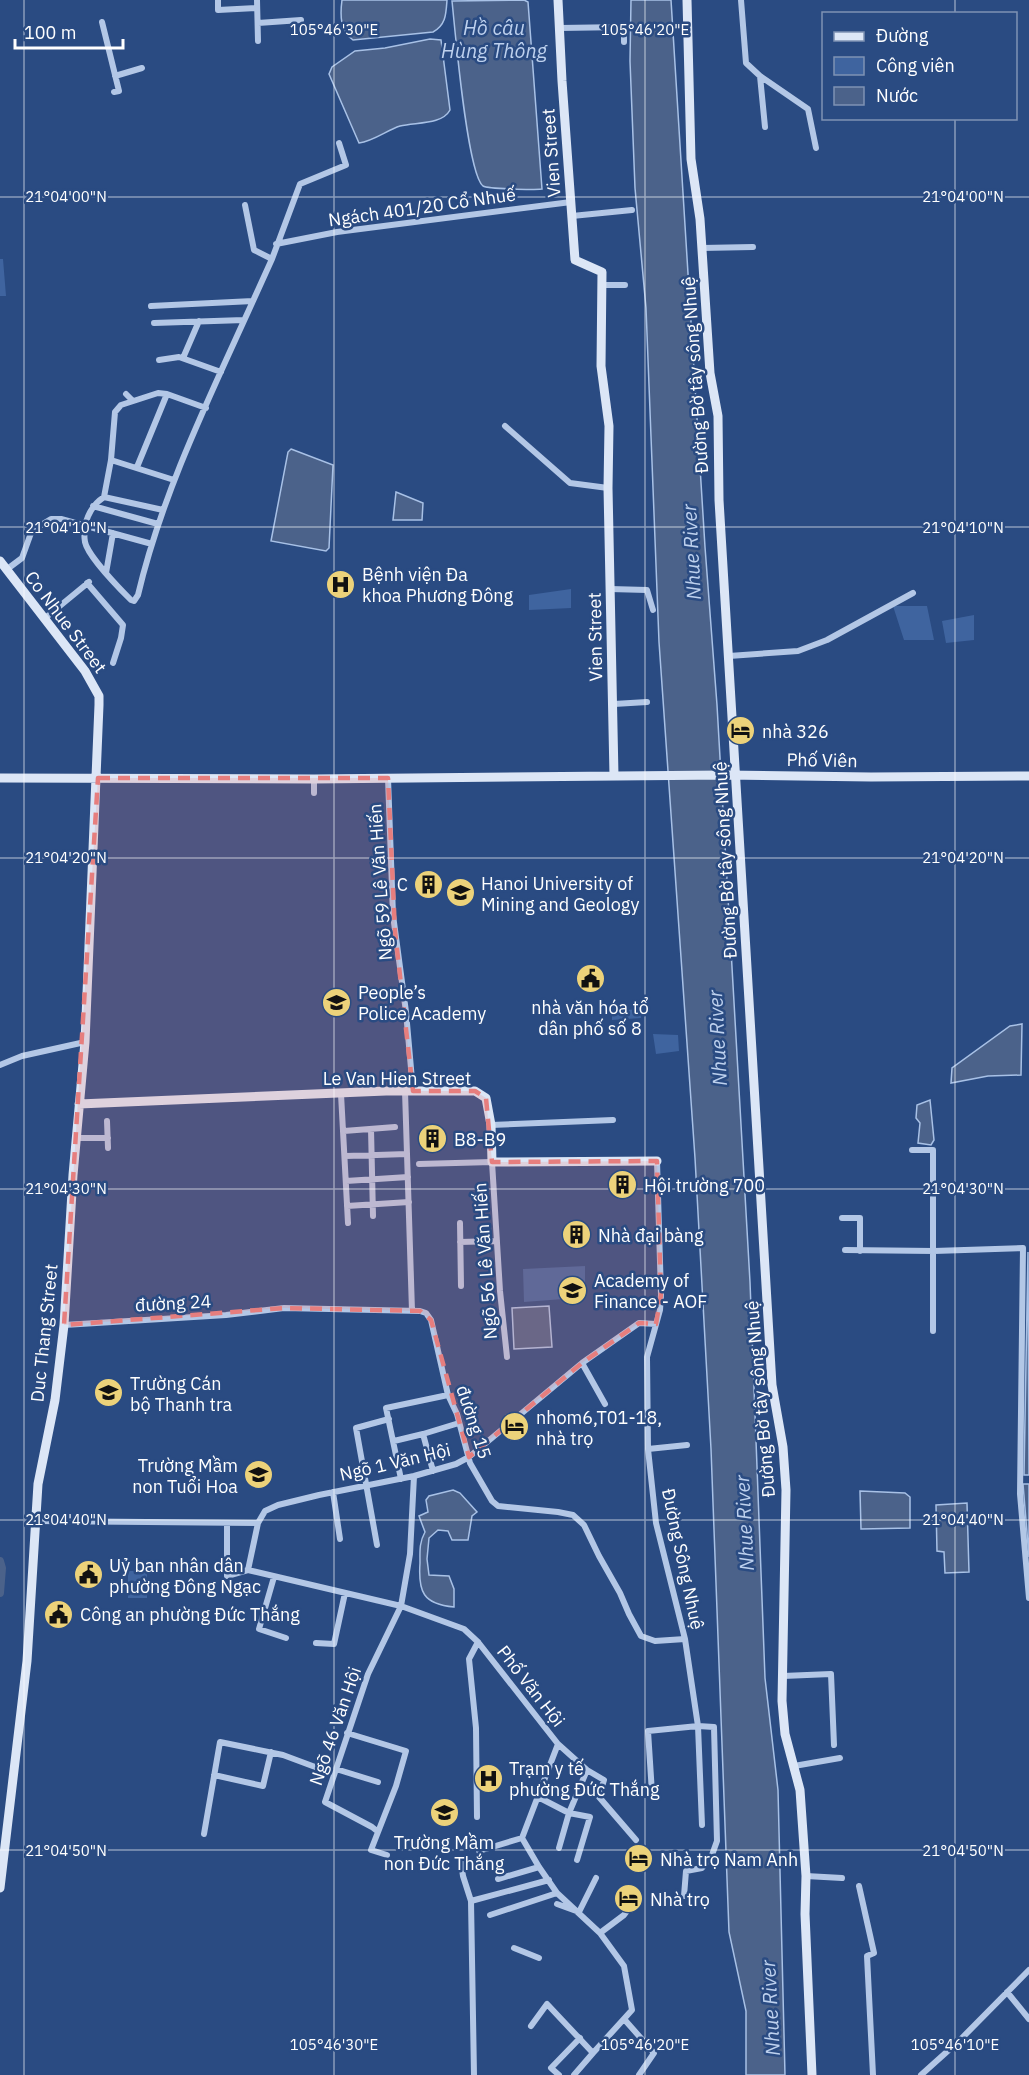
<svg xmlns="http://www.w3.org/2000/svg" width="1029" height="2075" font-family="'IBM Plex Sans',sans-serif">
	<rect width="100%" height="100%" fill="#2a4b82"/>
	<path fill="#3f649f" d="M0,259H3L6,296H0Z
		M571,589V608L529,610V595Z
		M893,606H927L934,640H904Z
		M974,615V640L946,643L942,621Z
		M640,1009L641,1018L612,1020V1011Z
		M653,1034L678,1035L679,1051L656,1054Z
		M585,1266V1294L577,1298L524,1302L523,1269Z
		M128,1571H147V1598H128Z"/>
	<path fill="#4b628a" stroke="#a8c1e6" stroke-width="1.5" d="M342,0H447C446,14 446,25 433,32L353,40C340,31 340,15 342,0Z
		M524,0L528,2L542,189C533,190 488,189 483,186C467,173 455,29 452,1Z
		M631,0H671L705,547L717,705L750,1282L765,1678L778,1790L785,2075H746V2011L729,1932L711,1449L695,1158L659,642L646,308L635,188L630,61Z
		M430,39L441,40L450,110C442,125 416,122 400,126C387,130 374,141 359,143L329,74L332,67L355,51L385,48Z
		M291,449L333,465L329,548L326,551L271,541L288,452Z
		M396,492L423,503L422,520H393Z
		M1022,1024L1021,1075L988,1076L951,1083L952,1068L1010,1026Z
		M930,1100L934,1140L931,1145L918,1143L920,1123L916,1118L917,1105Z
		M1028,1252L1029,1475H1024Z
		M549,1306L552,1347L514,1349L512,1308Z
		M1023,1484H1029V1557Z
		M453,1490L460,1493L477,1512L472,1516L468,1540H452L448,1531L438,1530L429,1538L427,1559L429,1575L449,1576L454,1589V1607C423,1604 418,1592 420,1563C420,1551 419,1543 425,1532L419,1516L428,1512L426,1500L429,1496Z
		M860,1491L905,1493L910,1497V1528L861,1529Z
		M967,1503L969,1572L945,1573L944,1552L937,1551L936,1505Z"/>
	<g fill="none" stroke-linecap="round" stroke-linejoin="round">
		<path stroke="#4b628a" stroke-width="8" d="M0,1561L2,1568L0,1593"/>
		<path stroke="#b3c7e6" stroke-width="6" d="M218,0V10L257,8
			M257,0L258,41
			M741,0L746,63L760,76L808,109L816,148
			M102,22L119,91L114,92
			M258,23L301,20
			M560,28L624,27V42
			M115,76L142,68
			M760,76L765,127
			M245,205L254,250L272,259
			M572,216L632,210
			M276,244L337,232L571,202
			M702,248L753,247
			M602,285H625
			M151,306L253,301L272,259L300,184L346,165L339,143
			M154,323L244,320
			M183,358L199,321
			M159,360L179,357L221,372
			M126,394L132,400
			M206,408L167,394L158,393L121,405L115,412L111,460L104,497C90,506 82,524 85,542C88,556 120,589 131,600L134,601L138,595C162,493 210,396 253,301
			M505,426L570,483L608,488
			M111,460L174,480
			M137,467L167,394
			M104,497L163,510
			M93,506L158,524
			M6,570L22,558L31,533L36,528L51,519H61L152,544
			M106,573L113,533
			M87,583L123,625L121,638L113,663
			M610,589L647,590L653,610
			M44,619L89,582
			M729,656L798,651L827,640L913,593
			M614,704L647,702
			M388,778L393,915L406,1012L413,1091
			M314,779V793
			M0,1065L22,1056L85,1042
			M405,1091L412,1311
			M341,1094L348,1223
			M107,1121L108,1148
			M491,1125L613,1120
			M371,1129L373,1216
			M344,1131L395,1127
			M76,1138H108
			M912,1150H933V1331
			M346,1156L407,1154
			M657,1161L661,1295L660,1310L647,1357L648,1449L656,1523L685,1639L698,1726L702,1825
			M419,1164L492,1162L500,1291L507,1357
			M346,1181L408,1177
			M347,1206L409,1202
			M842,1218H860V1251
			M460,1223L461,1286
			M460,1242L497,1241
			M845,1250L934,1251L1023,1248L1020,1494L1029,1598
			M64,1325L226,1315L284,1308L420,1311L426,1313L431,1320L448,1395L457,1414L470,1463L492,1501L498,1506L558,1512L573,1515L584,1525L599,1556L620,1593L629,1614L641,1636L655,1641L685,1639
			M582,1363L605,1404
			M423,1434L459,1423
			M394,1441L423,1434L433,1471
			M648,1449L687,1445
			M401,1479L386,1408L448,1395
			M333,1492L340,1539
			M37,1521L258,1523
			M227,1523V1576L248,1570L401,1606L464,1629L478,1642L558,1744L522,1838L539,1867L557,1893L600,1933L624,1966L632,2010L593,2053L547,2004L531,2026
			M377,1545L356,1428L389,1419
			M248,1570L258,1523L265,1511L278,1505L319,1495L414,1476L456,1464L469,1457L582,1363L639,1323L656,1324
			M274,1577L259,1629L286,1638
			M316,1643L334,1644L345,1593
			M783,1676L831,1674L834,1745
			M347,1733L406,1751L396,1786L371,1850L387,1855
			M558,1744L587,1770L604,1780L599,1797L636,1840
			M794,1766L840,1758
			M336,1769L378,1782
			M214,1775L263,1786L271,1752
			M652,1793L648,1731L698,1726L714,1727L717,1841L712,1855L702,1868L686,1871L684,1896
			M536,1796L569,1813L590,1817L577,1860
			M477,1817L476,1728L469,1659L478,1642
			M377,1831L372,1827L325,1802L368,1674L401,1606L410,1554L414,1476
			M204,1834L220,1742L283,1755L334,1774
			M559,1848L569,1813L587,1770
			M479,1851L522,1838
			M461,1862L463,1876L471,1901L474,2075
			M806,1876L842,1878
			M498,1879L539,1867
			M859,1886L874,1953L867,1956L873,2075
			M471,1901L549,1880
			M557,1904L579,1912L596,1878
			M490,1915L557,1893
			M600,1933L624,1915L638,1896
			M514,1948L539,1958
			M1007,1992L1029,2019
			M624,2019L654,2053L639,2075
			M559,2075L551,2068L580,2038
			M574,2075L593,2053
			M921,2075L960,2040L1029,1970"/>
		<path stroke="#dce6f6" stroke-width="9" d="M558,0L562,81L575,260L602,272L601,366L609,426L608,488L614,776
			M687,0L691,159L700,219L710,373L718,416L719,500L772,1385L783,1447L786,1490L782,1701L785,1734L800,1790L806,1876L805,1914L812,2075
			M0,561L85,671L99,696V705L85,1042L73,1175L64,1325L55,1400L38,1484L27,1661L0,1888
			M0,778L314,779L725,775L871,777L1029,776
			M79,1104L386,1091H475L486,1098L491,1125L492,1162L657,1161"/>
	</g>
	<path fill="#e67e7e" fill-opacity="0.2" stroke="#e67e7e" stroke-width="4.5" stroke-dasharray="12 8" stroke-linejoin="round" d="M98,778H388L395,931L413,1091H475L486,1098L492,1162L657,1161L661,1295L656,1324L639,1323L582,1363L469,1457L431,1320L420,1311L284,1308L64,1325Z"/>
	<path fill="none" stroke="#fff" stroke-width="1.5" stroke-opacity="0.45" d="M24,0V2075M334,0V2075M645,0V2075M955,0V14M955,118V2075M0,197H1029M0,527H1029M0,858H1029M0,1189H1029M0,1520H1029M0,1850H1029"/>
	<defs>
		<symbol id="hospital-disc" viewBox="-11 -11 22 22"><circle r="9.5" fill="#ecd27a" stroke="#2a4b82"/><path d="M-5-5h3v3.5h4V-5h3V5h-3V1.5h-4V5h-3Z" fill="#111"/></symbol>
		<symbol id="hotel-disc" viewBox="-11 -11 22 22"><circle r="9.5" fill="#ecd27a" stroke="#2a4b82"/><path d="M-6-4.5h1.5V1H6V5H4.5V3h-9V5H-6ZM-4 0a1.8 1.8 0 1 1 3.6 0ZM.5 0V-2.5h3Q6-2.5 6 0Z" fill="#111"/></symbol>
		<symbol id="building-disc" viewBox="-11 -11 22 22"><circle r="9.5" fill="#ecd27a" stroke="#2a4b82"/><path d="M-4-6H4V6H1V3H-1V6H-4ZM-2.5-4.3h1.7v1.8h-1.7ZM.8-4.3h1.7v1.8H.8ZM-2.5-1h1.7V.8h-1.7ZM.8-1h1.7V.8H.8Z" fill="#111"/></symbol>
		<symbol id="university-disc" viewBox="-11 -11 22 22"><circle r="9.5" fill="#ecd27a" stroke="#2a4b82"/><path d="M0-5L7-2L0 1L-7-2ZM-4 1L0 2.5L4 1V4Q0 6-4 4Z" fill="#111"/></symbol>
		<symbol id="civic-disc" viewBox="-11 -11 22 22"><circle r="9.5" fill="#ecd27a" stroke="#2a4b82"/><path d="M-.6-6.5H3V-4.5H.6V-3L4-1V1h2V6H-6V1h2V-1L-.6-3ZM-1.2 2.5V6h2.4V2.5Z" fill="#111"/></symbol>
		<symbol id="school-disc" viewBox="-11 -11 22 22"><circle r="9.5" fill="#ecd27a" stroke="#2a4b82"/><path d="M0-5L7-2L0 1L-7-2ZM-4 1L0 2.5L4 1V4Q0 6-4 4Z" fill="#111"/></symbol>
	</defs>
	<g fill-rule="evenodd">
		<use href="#hospital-disc" x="324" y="568" width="33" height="33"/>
		<use href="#hotel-disc" x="724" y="714" width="33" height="33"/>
		<use href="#building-disc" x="412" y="868" width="33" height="33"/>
		<use href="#university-disc" x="444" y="876" width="33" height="33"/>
		<use href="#civic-disc" x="574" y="962" width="33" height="33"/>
		<use href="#university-disc" x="320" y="986" width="33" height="33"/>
		<use href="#building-disc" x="416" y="1122" width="33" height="33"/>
		<use href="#building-disc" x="606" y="1168" width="33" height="33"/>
		<use href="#building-disc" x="560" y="1218" width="33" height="33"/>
		<use href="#university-disc" x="556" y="1274" width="33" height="33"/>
		<use href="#university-disc" x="92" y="1376" width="33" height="33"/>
		<use href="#hotel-disc" x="498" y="1410" width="33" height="33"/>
		<use href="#school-disc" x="242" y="1458" width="33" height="33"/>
		<use href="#civic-disc" x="72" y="1558" width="33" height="33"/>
		<use href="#civic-disc" x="42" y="1598" width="33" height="33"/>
		<use href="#hospital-disc" x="472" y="1762" width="33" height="33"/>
		<use href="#school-disc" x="428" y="1796" width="33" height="33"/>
		<use href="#hotel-disc" x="622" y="1842" width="33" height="33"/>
		<use href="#hotel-disc" x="612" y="1882" width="33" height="33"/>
	</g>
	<g text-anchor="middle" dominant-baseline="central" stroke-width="5" stroke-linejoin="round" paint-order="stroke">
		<g font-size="18" fill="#fff" stroke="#2a4b82">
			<text transform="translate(551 153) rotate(-94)">Vien Street</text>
			<text transform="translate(422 207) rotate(-8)">Ngách 401/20 Cổ Nhuế</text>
			<text transform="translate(695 375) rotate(-94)">Đường Bờ tây sông Nhuệ</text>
			<text transform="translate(66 622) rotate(53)">Co Nhue Street</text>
			<text transform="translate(595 637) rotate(-91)">Vien Street</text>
			<text transform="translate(822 760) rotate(1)">Phố Viên</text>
			<text transform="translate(725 860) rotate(-93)">Đường Bờ tây sông Nhuệ</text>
			<text transform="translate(380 882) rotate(-94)">Ngõ 59 Lê Văn Hiến</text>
			<text x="397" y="1078">Le Van Hien Street</text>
			<text transform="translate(485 1261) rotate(-94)">Ngõ 56 Lê Văn Hiến</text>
			<text transform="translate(173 1303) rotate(-3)">đường 24</text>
			<text transform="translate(44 1333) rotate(-84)">Duc Thang Street</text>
			<text transform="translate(760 1399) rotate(-95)">Đường Bờ tây sông Nhuệ</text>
			<text transform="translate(474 1422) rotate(72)">đường 15</text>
			<text transform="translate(395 1462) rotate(-13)">Ngõ 1 Văn Hội</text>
			<text transform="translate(683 1559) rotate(78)">Đường Sông Nhuệ</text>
			<text transform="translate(531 1686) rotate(52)">Phố Văn Hội</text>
			<text transform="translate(335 1726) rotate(-71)">Ngõ 46 Văn Hội</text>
		</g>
		<g font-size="18" fill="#fff" stroke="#2a4b82" text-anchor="start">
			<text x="362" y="574">Bệnh viện Đa<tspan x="362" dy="21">khoa Phương Đông</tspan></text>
			<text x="762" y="731">nhà 326</text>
			<text x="481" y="883">Hanoi University of<tspan x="481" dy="21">Mining and Geology</tspan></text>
			<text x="408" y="884" text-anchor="end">C</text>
			<text x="358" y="992">People’s<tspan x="358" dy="21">Police Academy</tspan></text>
			<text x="590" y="1007" text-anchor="middle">nhà văn hóa tổ<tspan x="590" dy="21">dân phố số 8</tspan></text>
			<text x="454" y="1139">B8-B9</text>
			<text x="644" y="1185">Hội trường 700</text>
			<text x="598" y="1235">Nhà đại bàng</text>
			<text x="594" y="1280">Academy of<tspan x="594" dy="21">Finance - AOF</tspan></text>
			<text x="130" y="1383">Trường Cán<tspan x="130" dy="21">bộ Thanh tra</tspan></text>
			<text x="536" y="1417">nhom6,T01-18,<tspan x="536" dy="21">nhà trọ</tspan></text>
			<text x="238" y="1465" text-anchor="end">Trường Mầm<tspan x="238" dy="21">non Tuổi Hoa</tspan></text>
			<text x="109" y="1565">Uỷ ban nhân dân<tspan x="109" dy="21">phường Đông Ngạc</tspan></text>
			<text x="80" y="1614">Công an phường Đức Thắng</text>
			<text x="509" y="1768">Trạm y tế<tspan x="509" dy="21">phường Đức Thắng</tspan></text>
			<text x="444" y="1842" text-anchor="middle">Trường Mầm<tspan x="444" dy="21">non Đức Thắng</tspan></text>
			<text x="660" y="1859">Nhà trọ Nam Anh</text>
			<text x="650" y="1899">Nhà trọ</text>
		</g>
		<g font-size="20" font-style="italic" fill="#bed1ee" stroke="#2a4b82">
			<text x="494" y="27">Hồ câu<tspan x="494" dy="23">Hùng Thông</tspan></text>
			<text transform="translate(691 552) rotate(-93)">Nhue River</text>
			<text transform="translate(717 1038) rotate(-93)">Nhue River</text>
			<text transform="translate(744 1523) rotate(-93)">Nhue River</text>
			<text transform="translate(770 2008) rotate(-93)">Nhue River</text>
		</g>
	</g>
	<g font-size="15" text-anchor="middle" fill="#fff" stroke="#2a4b82" stroke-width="5" stroke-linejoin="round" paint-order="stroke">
		<text x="334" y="35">105°46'30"E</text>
		<text x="645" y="35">105°46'20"E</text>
		<text x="963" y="202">21°04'00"N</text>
		<text x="66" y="202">21°04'00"N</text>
		<text x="963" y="533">21°04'10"N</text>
		<text x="66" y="533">21°04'10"N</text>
		<text x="963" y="863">21°04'20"N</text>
		<text x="66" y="863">21°04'20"N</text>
		<text x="963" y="1194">21°04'30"N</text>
		<text x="66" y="1194">21°04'30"N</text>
		<text x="963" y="1525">21°04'40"N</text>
		<text x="66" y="1525">21°04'40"N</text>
		<text x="963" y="1856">21°04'50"N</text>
		<text x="66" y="1856">21°04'50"N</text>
		<text x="334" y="2050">105°46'30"E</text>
		<text x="645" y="2050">105°46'20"E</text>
		<text x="955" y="2050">105°46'10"E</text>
	</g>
	<rect x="822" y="12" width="195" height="108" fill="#2a4b82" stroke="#7f93b4" stroke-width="1.5"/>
	<rect x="834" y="32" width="30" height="9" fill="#dce6f6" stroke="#7f93b4" stroke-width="1.5"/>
	<text x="876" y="42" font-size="18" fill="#ffffff">Đường</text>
	<rect x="834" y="57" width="30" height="18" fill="#3f649f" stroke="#7f93b4" stroke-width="1.5"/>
	<text x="876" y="72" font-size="18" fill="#ffffff">Công viên</text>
	<rect x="834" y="87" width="30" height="18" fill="#4b628a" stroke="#7f93b4" stroke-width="1.5"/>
	<text x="876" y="102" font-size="18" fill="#ffffff">Nước</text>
	<path d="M15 39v9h108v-9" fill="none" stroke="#ffffff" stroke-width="3"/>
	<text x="24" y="39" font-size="18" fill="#ffffff" stroke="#2a4b82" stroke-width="4.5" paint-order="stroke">100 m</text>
</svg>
